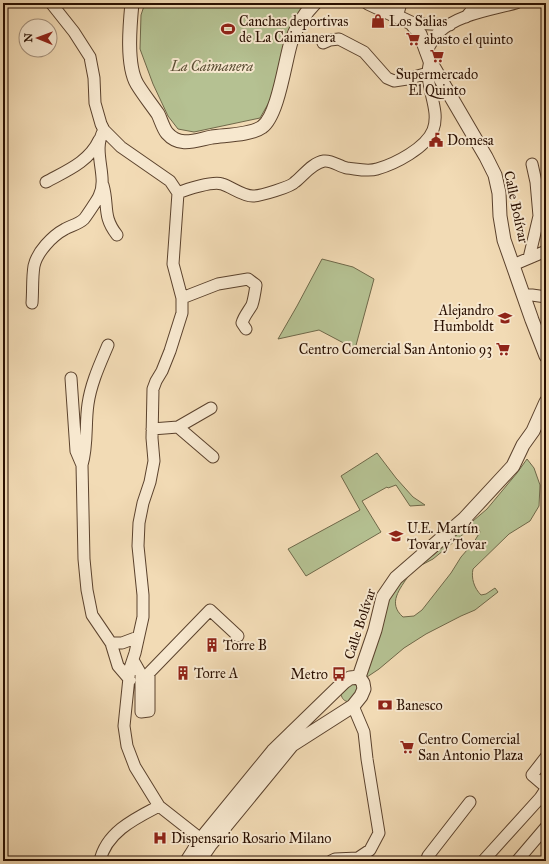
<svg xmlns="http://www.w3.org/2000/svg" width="549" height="864" font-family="'IM FELL Great Primer',serif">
	<rect width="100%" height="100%" fill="#f2dbb5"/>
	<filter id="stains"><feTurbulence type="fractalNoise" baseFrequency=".005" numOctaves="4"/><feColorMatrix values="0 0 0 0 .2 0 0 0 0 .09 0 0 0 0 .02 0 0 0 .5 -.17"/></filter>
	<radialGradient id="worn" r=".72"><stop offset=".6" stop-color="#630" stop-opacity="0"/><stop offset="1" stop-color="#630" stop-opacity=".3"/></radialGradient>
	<path fill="#b5c192" stroke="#6f6849" d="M145,3H310L272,97L260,118L194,132L178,129L168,116L153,84L140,49L141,15Z
		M322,259L353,267L374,279L355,349L319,330L278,339L297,306Z
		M377,453L396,478L413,497L425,505L410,506L396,485L388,488L387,487L362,501L381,532L306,576L288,549L360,510L341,476Z
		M527,459L534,468L540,485L539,506L530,521L509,534L473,569C471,578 474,588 481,595L486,594L495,588L498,592L475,610L461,616L426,634L404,648L379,669L364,679L384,606L396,586L409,575C400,589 387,603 403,617L414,616L422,610L451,573L461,557L474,542L480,532L478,528L472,527L433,559L412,570L416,566L432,556L487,509L517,473Z
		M354,680L361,687L349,702C344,701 342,699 341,694Z"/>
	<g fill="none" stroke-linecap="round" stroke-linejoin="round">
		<defs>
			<path id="minor" d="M51,3L74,32L90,57L94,78L95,103L101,124L104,130L121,147L170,181L178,193L173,264L182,298V313L170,351L162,371L156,381L153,389L152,438L154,461L150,482L143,503L139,523L138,546L143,595V617L135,653L130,668L124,726L127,746L135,767L159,806L201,839
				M397,17L401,3
				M466,17L471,11L472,3
				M411,23L450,25
				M323,43L330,40L339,39L364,52L387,78L394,81L407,79L428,73
				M426,52C430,45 433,39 438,33C458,14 491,10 516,3
				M532,164L536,182L539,216
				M46,182C66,171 89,162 99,140
				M103,185C109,206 102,216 117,235
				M178,193C187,189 213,181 222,184C232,187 242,196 253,196C260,196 291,187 295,182C304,175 312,163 324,161C332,160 340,167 347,168C357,169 368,172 377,169C395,164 426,148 433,130C440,112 428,92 428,73C428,70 429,65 430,61
				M529,258L539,216L545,213
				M513,265L546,251
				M523,295H532L546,297
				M182,298L218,284L248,279L256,285C255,292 254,299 252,305C248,312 244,316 242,323L246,329
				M32,303C33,291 32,278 34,266C37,252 52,236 65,229C70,226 79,224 84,219C85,218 98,199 99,196C109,177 91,151 104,130
				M108,345C100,364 91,383 88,404C85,424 88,445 82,465L84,559L87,590L92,615L111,643L118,666L130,680
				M71,378L76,451L82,465
				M178,427L213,457
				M152,429L178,427L211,408
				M111,643H122L138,637
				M133,660L141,674V712L149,711V673L210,610L238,636
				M546,757L532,775L546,787
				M100,861C106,832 136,818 159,806
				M331,861L335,859L358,858L370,850L379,833L367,759L364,732L353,706
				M426,861L428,856L470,802
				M483,861L540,798L546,789
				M517,861L546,827"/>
			<path id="tertiary" d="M132,3C130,24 126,65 137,84C143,94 151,104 158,114C161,120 163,128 167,133C180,148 196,140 212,137C226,135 251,135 262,127C278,116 285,61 291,42C296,28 305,13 315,3
				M368,3L411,23L420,34L430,61L486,157L495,175L499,193L500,216L504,240L532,320L546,356
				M359,677L375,630L383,597L396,578L464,519L513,466L523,445L533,431L546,402
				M187,861L201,839L273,751L344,682L350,678L359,677
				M199,861L210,845L292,745L353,706L361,696L364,689L363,683L359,677"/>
		</defs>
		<use href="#minor" stroke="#5b422d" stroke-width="13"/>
		<use href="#tertiary" stroke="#5b422d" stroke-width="15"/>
		<use href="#minor" stroke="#f7e8cf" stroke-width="11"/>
		<use href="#tertiary" stroke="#f7e8cf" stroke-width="13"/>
	</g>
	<defs>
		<symbol id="shop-bare" viewBox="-9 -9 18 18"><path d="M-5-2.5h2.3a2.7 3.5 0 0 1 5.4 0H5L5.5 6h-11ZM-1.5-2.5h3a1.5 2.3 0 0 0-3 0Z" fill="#8f2418" stroke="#f7e8cf" stroke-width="2.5" paint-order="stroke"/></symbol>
		<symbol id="stadium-bare" viewBox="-9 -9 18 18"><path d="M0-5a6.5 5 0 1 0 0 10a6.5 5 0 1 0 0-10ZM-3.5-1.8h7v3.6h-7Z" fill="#8f2418" stroke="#f7e8cf" stroke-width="2.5" paint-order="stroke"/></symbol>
		<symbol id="supermarket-bare" viewBox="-9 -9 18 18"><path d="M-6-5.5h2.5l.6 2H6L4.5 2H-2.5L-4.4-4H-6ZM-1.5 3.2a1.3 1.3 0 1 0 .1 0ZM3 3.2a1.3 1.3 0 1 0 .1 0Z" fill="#8f2418" stroke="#f7e8cf" stroke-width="2.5" paint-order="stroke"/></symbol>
		<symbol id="civic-bare" viewBox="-9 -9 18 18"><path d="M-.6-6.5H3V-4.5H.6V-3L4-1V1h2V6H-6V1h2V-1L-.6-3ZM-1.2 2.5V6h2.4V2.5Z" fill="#8f2418" stroke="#f7e8cf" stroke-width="2.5" paint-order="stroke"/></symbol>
		<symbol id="school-bare" viewBox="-9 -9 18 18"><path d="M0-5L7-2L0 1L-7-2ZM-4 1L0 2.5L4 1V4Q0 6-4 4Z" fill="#8f2418" stroke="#f7e8cf" stroke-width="2.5" paint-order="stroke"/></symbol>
		<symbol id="building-bare" viewBox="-9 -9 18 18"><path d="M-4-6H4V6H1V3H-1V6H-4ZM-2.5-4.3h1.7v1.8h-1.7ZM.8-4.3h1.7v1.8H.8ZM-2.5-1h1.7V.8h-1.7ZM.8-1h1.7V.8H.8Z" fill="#8f2418" stroke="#f7e8cf" stroke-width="2.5" paint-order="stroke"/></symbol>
		<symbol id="bus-bare" viewBox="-9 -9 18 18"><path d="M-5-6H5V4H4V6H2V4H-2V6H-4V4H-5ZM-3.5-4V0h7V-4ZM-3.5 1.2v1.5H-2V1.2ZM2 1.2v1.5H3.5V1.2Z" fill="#8f2418" stroke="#f7e8cf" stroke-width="2.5" paint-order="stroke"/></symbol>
		<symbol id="bank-bare" viewBox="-9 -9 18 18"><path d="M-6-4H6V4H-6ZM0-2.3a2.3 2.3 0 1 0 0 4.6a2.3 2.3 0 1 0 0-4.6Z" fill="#8f2418" stroke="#f7e8cf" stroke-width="2.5" paint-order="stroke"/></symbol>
		<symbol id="hospital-bare" viewBox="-9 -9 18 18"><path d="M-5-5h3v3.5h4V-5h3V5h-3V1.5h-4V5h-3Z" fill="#8f2418" stroke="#f7e8cf" stroke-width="2.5" paint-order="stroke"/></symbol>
	</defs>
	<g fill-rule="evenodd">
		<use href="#shop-bare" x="368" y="11" width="20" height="20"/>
		<use href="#stadium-bare" x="218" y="19" width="20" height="20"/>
		<use href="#supermarket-bare" x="403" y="29" width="20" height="20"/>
		<use href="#supermarket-bare" x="427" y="46" width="20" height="20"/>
		<use href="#civic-bare" x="426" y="130" width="20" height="20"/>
		<use href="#school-bare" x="495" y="308" width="20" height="20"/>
		<use href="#supermarket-bare" x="493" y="339" width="20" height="20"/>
		<use href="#school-bare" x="386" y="526" width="20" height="20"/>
		<use href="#building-bare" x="202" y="635" width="20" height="20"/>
		<use href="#building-bare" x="173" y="663" width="20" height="20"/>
		<use href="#bus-bare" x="329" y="664" width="20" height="20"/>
		<use href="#bank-bare" x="375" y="695" width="20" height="20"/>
		<use href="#supermarket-bare" x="397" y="737" width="20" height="20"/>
		<use href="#hospital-bare" x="150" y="828" width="20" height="20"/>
	</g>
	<g text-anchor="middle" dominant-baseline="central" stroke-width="4" stroke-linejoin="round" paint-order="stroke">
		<g font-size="14" fill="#290f00" stroke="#f7e8cf" text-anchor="start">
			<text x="239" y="21">Canchas deportivas<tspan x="239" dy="16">de La Caimanera</tspan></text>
			<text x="389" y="21">Los Salias</text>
			<text x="424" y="39">abasto el quinto</text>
			<text x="437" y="74" text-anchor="middle">Supermercado<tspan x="437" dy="16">El Quinto</tspan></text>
			<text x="447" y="140">Domesa</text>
			<text x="494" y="310" text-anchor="end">Alejandro<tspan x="494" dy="16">Humboldt</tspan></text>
			<text x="492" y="349" text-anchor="end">Centro Comercial San Antonio 93</text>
			<text x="407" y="528">U.E. Martín<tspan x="407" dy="16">Tovar y Tovar</tspan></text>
			<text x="223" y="645">Torre B</text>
			<text x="194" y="673">Torre A</text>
			<text x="328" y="674" text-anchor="end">Metro</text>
			<text x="396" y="705">Banesco</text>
			<text x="418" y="739">Centro Comercial<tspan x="418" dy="16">San Antonio Plaza</tspan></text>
			<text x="171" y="838">Dispensario Rosario Milano</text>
		</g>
		<g font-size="14" font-style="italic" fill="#5a4d33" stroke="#f7e8cf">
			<text x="212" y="66">La Caimanera</text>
		</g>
		<g font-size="14" fill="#290f00" stroke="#f7e8cf">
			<text transform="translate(516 207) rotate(78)">Calle Bolívar</text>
			<text transform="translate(360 624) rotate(-72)">Calle Bolívar</text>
		</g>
	</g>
	<rect width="549" height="864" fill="none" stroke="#f2dbb5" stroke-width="16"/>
	<rect x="4" y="4" width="541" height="856" fill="none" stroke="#290f00" stroke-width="2"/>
	<rect x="8" y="8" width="533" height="848" fill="none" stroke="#290f00"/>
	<g transform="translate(38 38) rotate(271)"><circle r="19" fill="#f7e8cf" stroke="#a5917c"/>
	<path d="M0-3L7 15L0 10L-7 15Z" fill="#8f2418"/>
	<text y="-6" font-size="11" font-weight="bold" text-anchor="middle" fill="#290f00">N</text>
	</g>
	<rect width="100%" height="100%" filter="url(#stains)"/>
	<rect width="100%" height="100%" fill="url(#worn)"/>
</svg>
